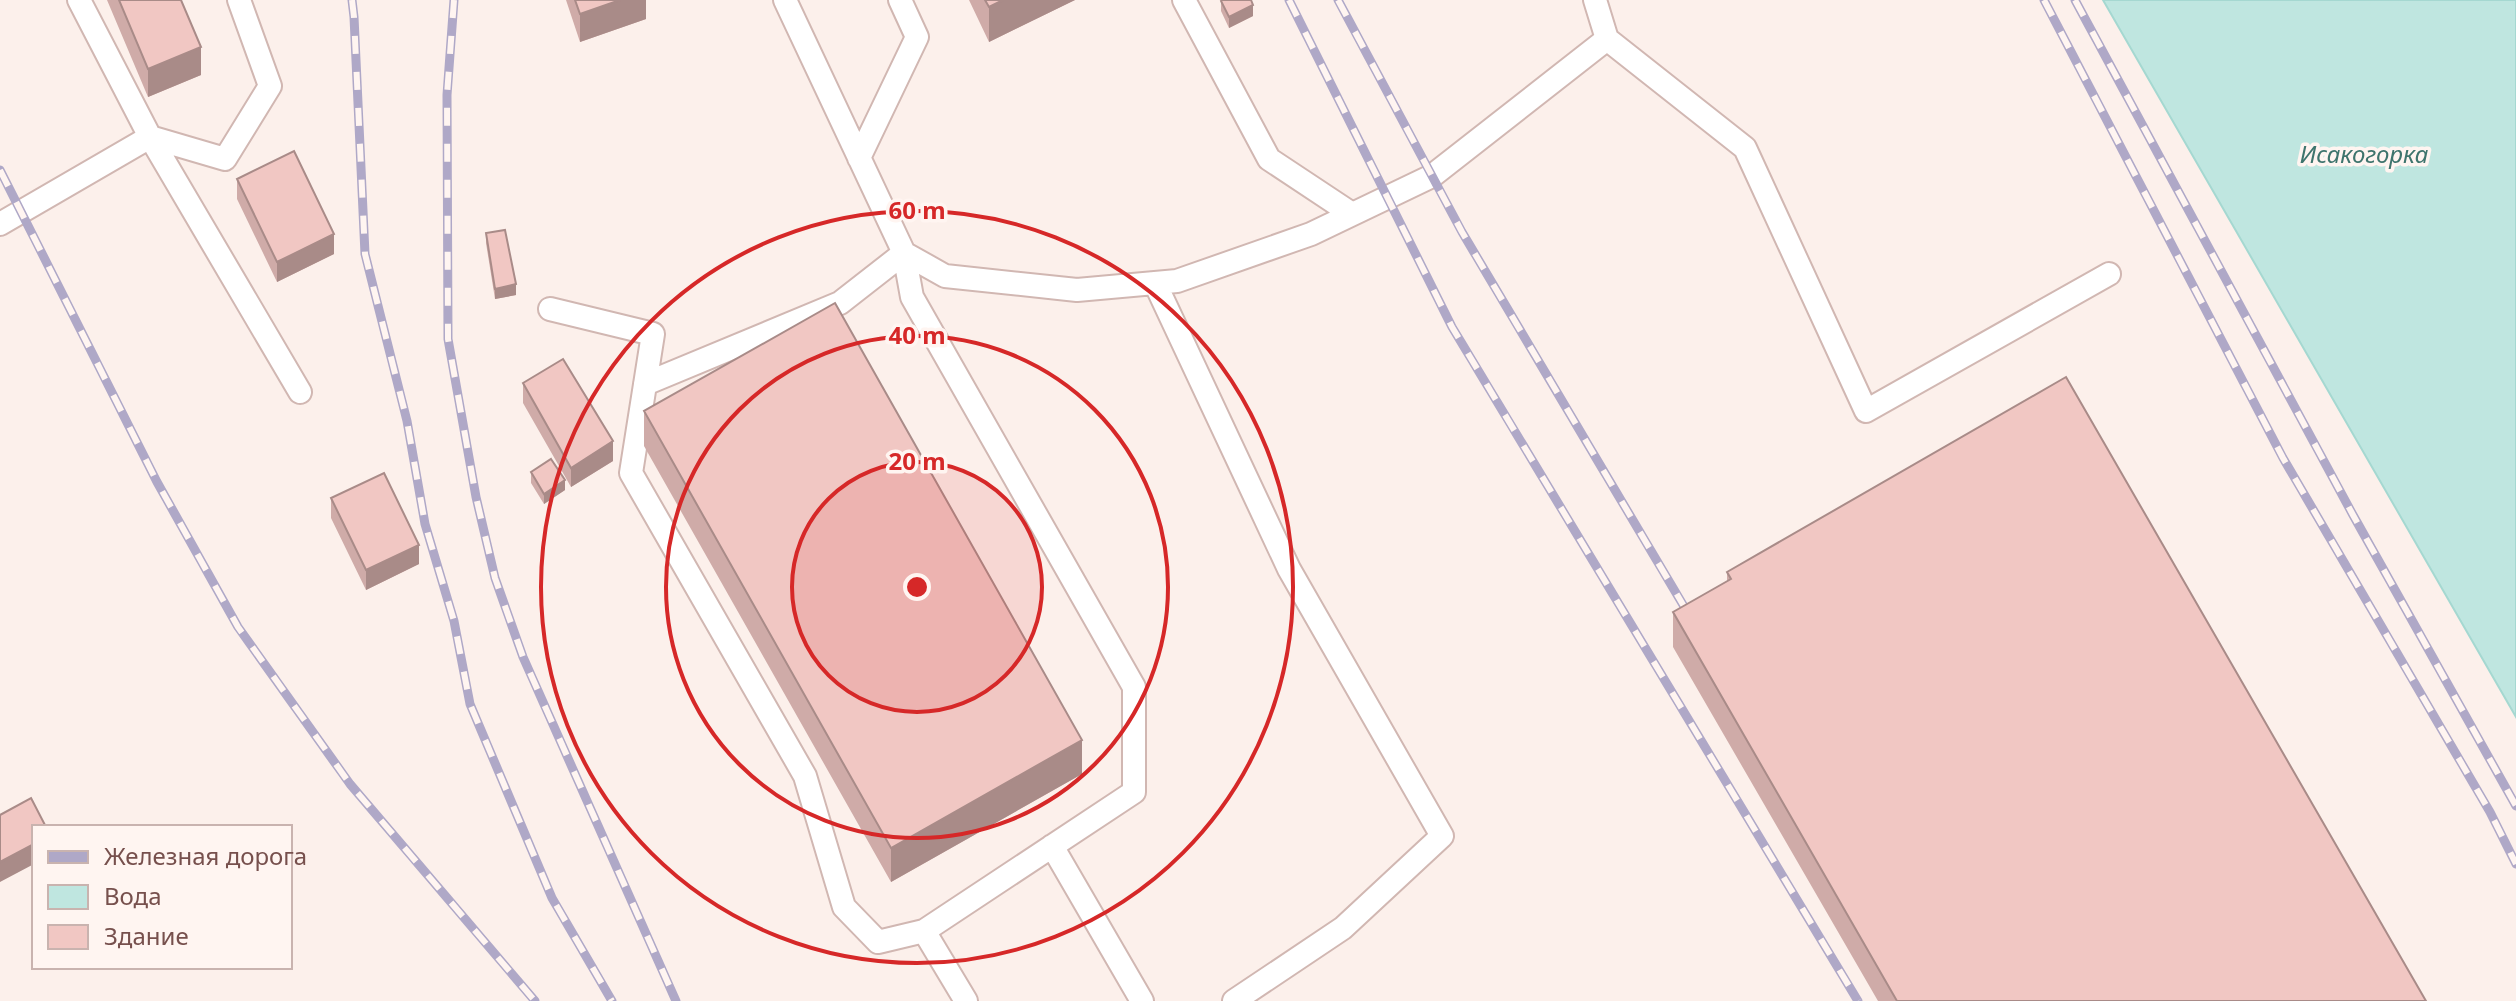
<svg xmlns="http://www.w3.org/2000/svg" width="2516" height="1001" font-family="'Noto Sans',sans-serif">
	<rect width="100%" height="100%" fill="#fcf0eb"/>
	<path fill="#bfe6e0" stroke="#a5d8d1" stroke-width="2" d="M2103,0H2516V717Z"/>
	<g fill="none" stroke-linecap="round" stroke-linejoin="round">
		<defs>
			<path id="service" d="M79,0L150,137L300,392
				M785,0L904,253L945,276L1077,290L1177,281L1311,234L1432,176L1607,39
				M1184,0L1269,159L1352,214
				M1595,0L1607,39L1745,148L1866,411L2109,274
				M859,158L917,37L900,0
				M0,224L150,137L225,159L270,86L239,0
				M1155,283L1289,569L1442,836L1343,928L1234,1001
				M550,309L653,334L631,473L805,776L844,907L878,942L924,931L1134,792V687L912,297L904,253L840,303L645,384
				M1052,846L1142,1001
				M924,931L966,1001"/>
		</defs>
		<use href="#service" stroke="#d1b7b2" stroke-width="26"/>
		<use href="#service" stroke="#fff" stroke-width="22"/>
		<defs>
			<path id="rail" d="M352,0L354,17L365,254L407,421L425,524L454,621L470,704L552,898L612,1001
				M454,0L447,95L448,339L476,497L495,578L523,657L676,1001
				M1289,0L1452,327L1858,1001
				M1338,0L1462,232L1695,625
				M2044,0L2283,458L2490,812L2516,864
				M2075,0L2353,515L2516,806
				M0,170L157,482L238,627L350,784L535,1001"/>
		</defs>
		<use href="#rail" stroke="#afa8c7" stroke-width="9"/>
		<use href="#rail" stroke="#fff5f1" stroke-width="6" stroke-dasharray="18" stroke-linecap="butt"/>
	</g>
	<path fill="#cfaba8" d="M107,0H181L201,75L148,97Z
		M566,0H646V19L580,42Z
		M969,0H1075L989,42Z
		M1221,1L1253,16L1229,28L1221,11Z
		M237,179L334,254L277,282L237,199Z
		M486,233L516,295L495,299L486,243Z
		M523,383L613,461L571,487L523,403Z
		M644,411L1082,774L891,882L644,446Z
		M531,472L565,490L544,504L531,483Z
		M331,498L419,564L366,590L331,518Z
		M1727,572L2426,1001H1878L1673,647V612L1727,581Z"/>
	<path fill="#a98b88" d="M620,0H646V19L580,42V14Z
		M1003,0H1075L989,42V7Z
		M1253,5V16L1229,28V17Z
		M201,47V75L148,97V69Z
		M334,234V254L277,282V262Z
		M516,284V295L495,299V289Z
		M613,441V461L571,487V468Z
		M565,480V490L544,504V494Z
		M419,545V564L366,590V570Z
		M1082,740V774L891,882V848Z
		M34,844V864L0,882V862Z"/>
	<path fill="#f1c7c3" stroke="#a98b88" stroke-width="2" d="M119,0H181L201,47L148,69Z
		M575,0H620L580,14Z
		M985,0H1003L989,7Z
		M1222,0H1251L1253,5L1229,17L1221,1Z
		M294,151L334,234L277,262L237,179Z
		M505,230L516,284L495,289L486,233Z
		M835,303L1082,740L891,848L644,411Z
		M563,359L613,441L571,468L523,383Z
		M2066,377L2426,1001H1897L1673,612L1731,579L1727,572Z
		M551,459L565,480L544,494L531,472Z
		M384,473L419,545L366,570L331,498Z
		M31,798L46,827H34V844L0,862V815Z"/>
	<circle cx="917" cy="587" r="125" fill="#d62828" fill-opacity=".12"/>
	<g fill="none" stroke="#d62828" stroke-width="4">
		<circle cx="917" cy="587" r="125"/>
		<circle cx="917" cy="587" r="251"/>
		<circle cx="917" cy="587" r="376"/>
	</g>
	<g text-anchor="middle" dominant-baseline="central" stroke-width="7" stroke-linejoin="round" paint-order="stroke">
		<g font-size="24" font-style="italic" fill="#3e746d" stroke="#fff5f1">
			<text x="2364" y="153">Исакогорка</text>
		</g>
	</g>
	<circle cx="917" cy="587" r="12" fill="#d62828" stroke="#fff5f1" stroke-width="4"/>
	<g font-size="24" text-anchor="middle" font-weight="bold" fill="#d62828" stroke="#fff5f1" stroke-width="7" stroke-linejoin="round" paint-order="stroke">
		<text x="917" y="219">60 m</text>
		<text x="917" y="344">40 m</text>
		<text x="917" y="470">20 m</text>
	</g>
	<rect x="32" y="825" width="260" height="144" fill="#fff5f1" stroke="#c9b3af" stroke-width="2"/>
	<rect x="48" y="851" width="40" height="12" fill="#afa8c7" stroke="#c9b3af" stroke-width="2"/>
	<text x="104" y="865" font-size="24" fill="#77504d">Железная дорога</text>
	<rect x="48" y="885" width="40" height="24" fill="#bfe6e0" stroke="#c9b3af" stroke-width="2"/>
	<text x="104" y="905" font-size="24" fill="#77504d">Вода</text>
	<rect x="48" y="925" width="40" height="24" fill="#f1c7c3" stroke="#c9b3af" stroke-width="2"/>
	<text x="104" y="945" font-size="24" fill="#77504d">Здание</text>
</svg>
